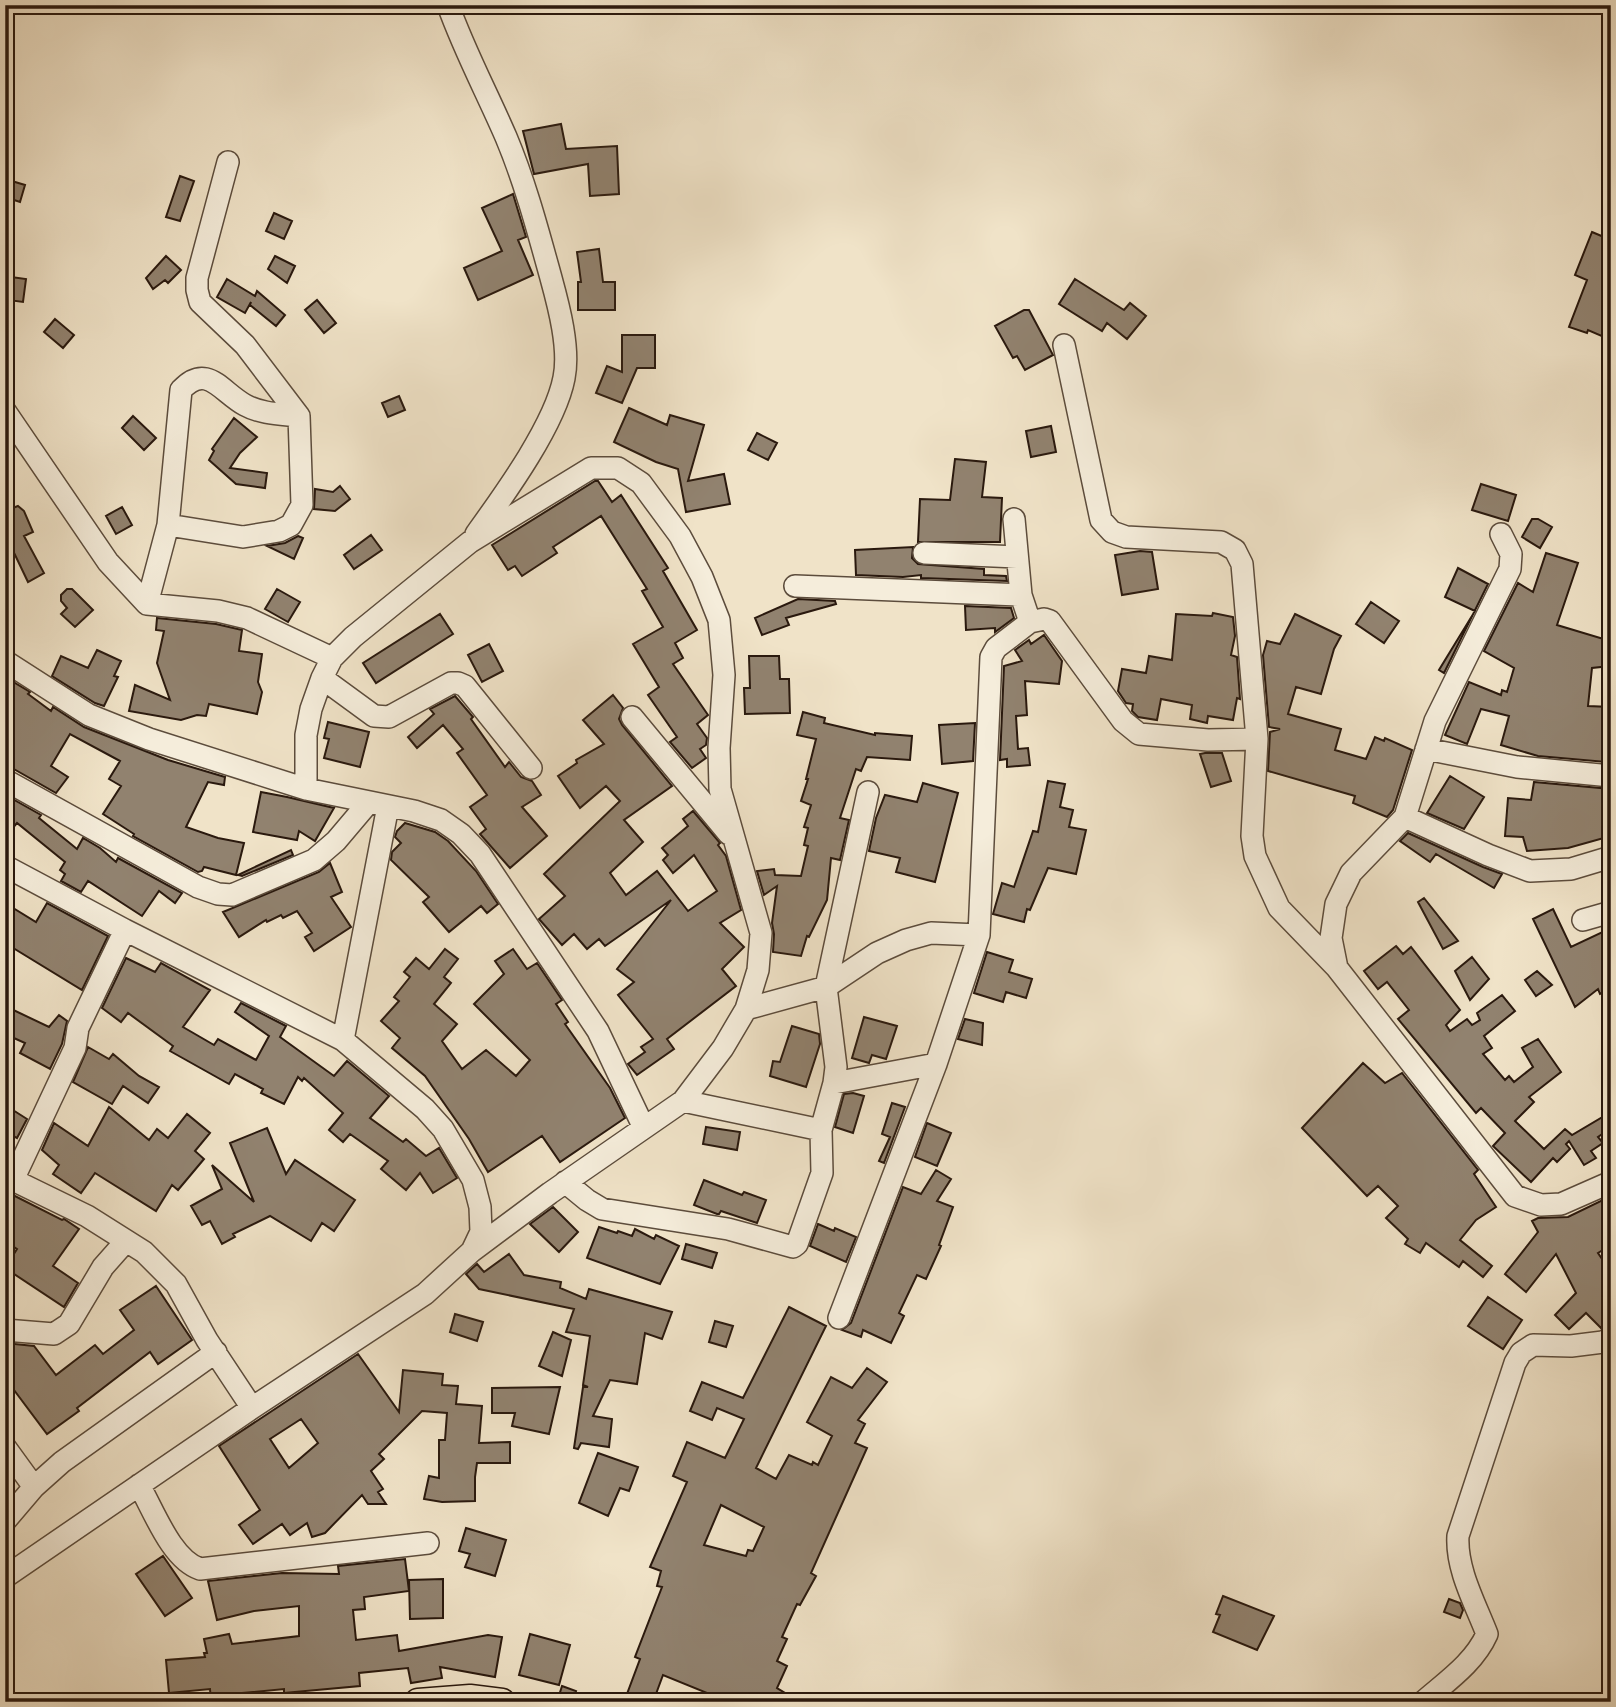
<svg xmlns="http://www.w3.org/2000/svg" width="1616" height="1707" font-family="'IM FELL DW Pica',serif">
	<rect width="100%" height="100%" fill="#f0e3c8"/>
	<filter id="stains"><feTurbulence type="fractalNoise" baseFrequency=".00286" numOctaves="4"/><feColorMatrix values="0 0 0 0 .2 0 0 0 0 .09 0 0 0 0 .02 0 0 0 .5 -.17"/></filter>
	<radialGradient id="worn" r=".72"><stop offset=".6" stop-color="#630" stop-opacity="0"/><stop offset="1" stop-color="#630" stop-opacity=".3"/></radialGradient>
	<path fill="#91826f" stroke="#2a190e" stroke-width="2" fill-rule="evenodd" d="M561,124L566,149L617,146L619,194L590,196L588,164L534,174L523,131Z
		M180,176L194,181L180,221L166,217Z
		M5,179L25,185L20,202L5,197Z
		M513,194L526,237L518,240L533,275L478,300L464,268L502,251L482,208Z
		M274,213L292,221L284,239L266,231Z
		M1592,232L1611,240V340L1588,330L1587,333L1569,327L1587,280L1575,275Z
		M599,249L603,282H615V310H578V282H581L577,252Z
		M166,256L181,270L168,283L165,280L153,289L146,278Z
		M275,256L295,266L287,283L268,269Z
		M11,277L26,279L23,302L8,300Z
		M227,279L255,296L257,291L285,315L276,326L250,305L251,302L245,313L217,297Z
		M1075,279L1124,310L1130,303L1146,316L1127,339L1107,323L1102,331L1059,304Z
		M317,300L336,323L324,333L305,310Z
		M1024,310H1029L1053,355L1025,370L1017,356L1013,358L995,326Z
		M55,319L74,335L63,348L44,332Z
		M622,335H655V368H637L622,403L596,393L607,366L622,372Z
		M399,396L405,410L388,417L382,403Z
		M629,408L667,425L670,415L704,425L688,481L724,474L730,504L686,512L678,469L656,462L614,442Z
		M133,416L156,438L144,450L122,428Z
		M234,418L257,437L240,453L230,468L267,473L265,488L236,484L209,460L214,451L212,449Z
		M1051,426L1056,452L1031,457L1026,431Z
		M757,433L777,443L768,460L748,450Z
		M955,459L986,462L982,497L1002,498L1000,542H918L920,499L950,500Z
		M595,481H598L612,502L621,495L668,568L663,571L697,630L675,643L683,658L673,664L708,715L697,724L707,738L706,745L700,749L706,758L692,768L670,742L677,737L648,695L659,687L633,644L663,627L642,591L647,589L601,516L553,547L557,553L522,576L515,566L508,570L492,545Z
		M1481,484L1516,495L1508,521L1472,510Z
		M340,486L350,499L335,511L314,509L315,489L333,492Z
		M18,506L24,511L33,532L24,536L44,573L28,582L5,534V511Z
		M122,507L132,525L116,534L106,516Z
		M1532,519H1538L1552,527L1540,548L1522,537Z
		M371,535L382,550L354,569L344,555Z
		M298,536L303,538L294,559L267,546L285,543Z
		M913,547L912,558L918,564L984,569V575L1006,576L1007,581L921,578V575L903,577L856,575L855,550Z
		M1140,551L1152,552L1158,589L1122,595L1115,555Z
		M1546,553L1578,563L1557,625L1607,640L1610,666L1592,668L1588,706L1611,707V744H1607L1606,762L1538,756L1501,745L1509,716L1481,709L1467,744L1445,735L1469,682L1501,695L1502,690L1507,692L1514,668L1484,651L1518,583L1533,592Z
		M1458,568L1488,584L1444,673L1439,670L1475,611L1445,597Z
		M67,589H72L93,610L75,627L61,614L67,608L61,601V595Z
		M277,589L300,602L288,622L265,609Z
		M798,599L835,601L836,604L786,618L789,625L762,635L755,618Z
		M1371,602L1399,621L1384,643L1356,624Z
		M965,606L1011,608L1014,618L995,632V628L966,630Z
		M1213,613L1233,617L1235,636L1231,655L1237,657L1240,699L1237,698L1233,720L1208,716L1207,723L1190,719L1192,705L1161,699L1157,720L1138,717L1132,711L1133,704L1126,703L1118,691L1122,669L1146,673L1149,656L1172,660L1176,614L1212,616Z
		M440,614L453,634L376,683L363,663Z
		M1295,614L1341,636L1334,649L1321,694L1296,687L1288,714L1341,729L1335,750L1366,759L1375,737L1384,741L1385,738L1412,750L1393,810L1387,817L1353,803L1355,796L1268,771L1270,732L1280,729L1269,727L1263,655L1267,641L1280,644Z
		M157,618L216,624L242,630L239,651L262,654L258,682L262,692L257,714L209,704L206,716L197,715L181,720L129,711L135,685L170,700L157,663L164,631L156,630Z
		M1044,635L1062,661L1059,684L1025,681L1027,715L1016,716L1018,749L1028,748L1030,765L1007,767V759L1000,760L1004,666L1022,661L1015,650L1029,640L1031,644Z
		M489,644L503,671L482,682L468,655Z
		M97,650L121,661L114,676L118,677L104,706L95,703L52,676L61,656L88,668Z
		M749,656H779L780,679H789L790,713L745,714L744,688H750Z
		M5,677L30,692L28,694L51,711L53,707L84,727L168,760L225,777L224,785L208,782L186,827L218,838L244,843L236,875L204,867L202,871L198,872L133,836L134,834L103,814L121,786L109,779L120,761L70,734L51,766L68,777L56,793L5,764Z
		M613,695L623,708L619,719L622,725L672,786L624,820L643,842L610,873L626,895L657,871L688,911L717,891L694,855L673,873L663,860L668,855L662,848L688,826L683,819L693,811L720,843L718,845L726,856L741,910L720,923L744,947L722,969L736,986L667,1039L674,1049L637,1075L628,1064L645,1052L641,1047L653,1039L618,995L634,982L617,969L671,900L605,946L599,939L587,949L574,934L562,945L539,919L565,896L544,874L620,801L606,786L580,808L558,776L577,763L576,760L604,744L583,720Z
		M455,696L473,717L471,719L505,767L509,762L521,777L532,781L541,795L522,807L547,836L510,868L480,834L486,829L470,807L487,795L457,753L463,749L443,725L417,748L408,737L434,714L430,709Z
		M803,712L825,718L824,723L875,735V733L912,736L910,760L867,757L861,771L856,769L840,818L849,820L840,860L831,858L827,900L809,937L807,936L801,956L773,952L774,934L772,923L777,886L764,895L757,871L774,869L775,875L801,876L808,846L804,845L808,828L804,827L811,805L801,801L808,779H806L816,739L797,735Z
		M328,722L369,732L360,767L324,758L329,739L324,738Z
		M975,723L973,761L942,764L939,725Z
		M1205,753H1222L1231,781L1211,787L1200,754Z
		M1450,776L1484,797L1464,829L1427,813Z
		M1048,781L1065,784L1060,807L1073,810L1069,827L1086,830L1076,874L1048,868L1030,910L1027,909L1024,922L993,914L1002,883L1014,887L1033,831L1038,832Z
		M1534,782L1611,789V836L1568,848L1527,851L1523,837L1505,836L1508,798L1531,800Z
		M923,783L958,793L935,882L896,872L900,858L869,851L876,818L885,795L917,802Z
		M261,792L287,797L334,808L315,841L299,831L297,840L253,832Z
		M9,797L41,815L39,818L77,849L83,838L100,848L116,862L118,858L182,893L175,903L159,891L142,916L88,881L81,892L61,881L65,874L60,870L65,862L17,823L5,837V802Z
		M405,823L435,832L448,841L476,871L498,904L487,913L481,906L449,932L423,902L429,897L391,860L392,852L401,843L395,837L397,831Z
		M1408,833L1483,867L1502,874L1494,888L1436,854L1430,862L1400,841Z
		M291,850L293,855L242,876L238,875Z
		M330,863L342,892L331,897L351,927L314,951L305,937L312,933L297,911L283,918L281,915L267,922L266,920L239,937L223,912L319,872Z
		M1424,898L1458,941L1443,949L1418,902Z
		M5,903L36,922L47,903L108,936L82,990L5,943Z
		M1553,909L1571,947L1611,928V989L1600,994L1598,989L1575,1007L1533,919Z
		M1396,946L1403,954L1411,947L1460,1010L1446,1025L1450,1031L1467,1019L1472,1025L1480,1020L1477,1013L1502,995L1515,1011L1484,1036L1492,1048L1483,1054L1505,1080L1509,1076L1514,1082L1533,1067L1522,1048L1538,1039L1561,1072L1529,1097L1534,1102L1515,1121L1544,1149L1565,1129L1572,1135L1611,1112V1128L1598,1137L1603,1143L1591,1151L1596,1158L1584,1165L1569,1141L1566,1144L1570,1149L1557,1162L1553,1158L1531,1182L1493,1146L1505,1133L1481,1108L1476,1113L1398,1019L1409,1010L1387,982L1378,989L1364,971Z
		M445,949L458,959L444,977L451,983L434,1004L457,1024L442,1041L462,1069L486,1050L516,1076L530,1060L474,1004L504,974L495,961L513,949L527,969L537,963L562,1000L556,1004L568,1022L565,1024L610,1088L625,1118L560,1162L542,1136L488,1172L469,1139L425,1076L392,1048L400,1038L381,1021L399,1001L394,997L410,977L404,972L416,958L429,969Z
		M987,952L1013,960L1009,972L1032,979L1026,998L1006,992L1003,1002L974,993Z
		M1472,957L1489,979L1470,1000L1455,971Z
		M126,958L155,972L161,963L210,990L183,1027L214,1045L218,1039L256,1060L269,1036L235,1012L241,1003L286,1026L280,1037L334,1076L347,1061L389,1096L370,1118L403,1142L406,1139L426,1156L439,1148L457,1178L433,1193L420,1173L406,1190L381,1169L388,1161L350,1134L343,1142L329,1130L343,1113L304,1078L302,1081L298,1077L284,1104L261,1093L263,1089L235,1074L229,1084L170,1051L173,1046L128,1013L121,1022L102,1008Z
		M1537,971L1552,985L1536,996L1525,980Z
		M5,1006L49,1027L59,1015L67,1021L62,1044L50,1069L20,1053L25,1043L5,1034Z
		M864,1017L897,1026L886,1059L872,1055L869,1063L852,1058Z
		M965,1019L983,1023L982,1045L958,1039Z
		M792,1026L819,1034L820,1044L806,1087L770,1076L773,1061L780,1062Z
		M88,1047L109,1059L113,1054L139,1076L159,1087L148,1103L123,1086L112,1104L73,1082Z
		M1363,1063L1385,1083L1402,1073L1478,1170L1474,1174L1496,1207L1476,1220L1460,1240L1492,1266L1483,1277L1463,1261L1459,1267L1426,1243L1420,1253L1405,1244L1408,1239L1386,1218L1398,1206L1378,1186L1367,1196L1302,1128Z
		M853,1093L864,1096L853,1133L835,1127L844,1094Z
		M892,1103L905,1107L884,1163L879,1161L890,1137L882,1134Z
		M5,1105L27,1119L17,1138L5,1131Z
		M109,1107L149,1140L157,1129L168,1138L187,1114L210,1133L195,1151L204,1159L178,1190L172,1185L156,1211L95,1173L81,1193L53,1174L59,1165L42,1150L54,1123L88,1146Z
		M927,1123L951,1133L937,1166L915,1157Z
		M706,1127L740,1132L737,1150L703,1144Z
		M267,1128L286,1174L295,1160L355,1200L334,1231L322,1223L311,1241L270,1216L233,1234L235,1237L222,1244L210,1221L202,1225L191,1206L222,1189L212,1165L254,1202L230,1143Z
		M936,1170L951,1179L937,1201L953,1207L939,1245L941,1246L926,1279L917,1275L899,1313L904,1316L891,1343L863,1330L861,1337L842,1330L851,1323L903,1187L921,1194Z
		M704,1180L742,1195L744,1192L766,1200L757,1223L721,1211L719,1214H717L694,1205Z
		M5,1191L62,1220L64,1219L79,1229L53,1266L78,1283L64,1307L5,1268L17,1249L5,1241Z
		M1611,1196V1245L1598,1253L1611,1272V1318L1601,1328L1586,1313L1569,1329L1555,1315L1576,1293L1556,1254L1526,1292L1505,1274L1538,1232L1532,1221L1538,1218L1568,1217Z
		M553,1207L578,1232L559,1252L530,1224Z
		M818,1224L834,1231L835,1228L856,1237L846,1262L810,1246Z
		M599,1227L617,1233L618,1231L632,1236L635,1229L654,1239L656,1235L679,1246L660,1284L587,1258Z
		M686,1244L717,1253L712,1268L682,1259Z
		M509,1254L524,1275L561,1282L560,1288L586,1299L589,1289L672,1312L662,1339L645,1333L637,1384L610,1380L593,1416L612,1419L609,1447L581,1443L578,1449L574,1448L583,1387H588L583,1385L590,1336L566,1332L574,1309L479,1289L466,1274L477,1264L484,1272Z
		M156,1286L192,1340L158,1364L150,1352L77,1408L79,1411L47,1434L5,1378V1343L34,1346L56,1375L95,1345L103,1354L134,1330L120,1310Z
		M1488,1297L1522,1320L1503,1349L1468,1326Z
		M789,1307L826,1326L756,1468L776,1479L789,1455L812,1465L813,1462L818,1465L832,1436L807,1422L831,1377L852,1388L867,1368L887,1382L858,1420L865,1424L855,1443L867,1448L811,1573L816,1576L800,1605L797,1604L782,1637L787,1639L777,1661L787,1666L777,1688L800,1702H715L717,1697L663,1675L653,1702H624L640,1659L635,1657L662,1587L657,1586L661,1571L650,1567L687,1482L673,1476L687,1442L725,1458L744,1419L717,1408L712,1420L690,1411L702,1382L743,1398ZM721,1505L764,1527L753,1551L748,1550L746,1556L704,1545Z
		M455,1314L483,1322L477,1341L450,1332Z
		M715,1321L733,1326L726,1347L709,1342Z
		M553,1332L571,1340L562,1376L539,1366Z
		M358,1354L399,1412L403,1370L443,1374L442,1385L458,1386L456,1404L482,1406L479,1443L510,1442V1463H477L475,1477V1501L442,1502L424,1499L429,1476L439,1478V1440H445L447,1413L422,1411L379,1454L384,1459L371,1471L383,1489L378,1492L386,1504H368L362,1495L325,1533L312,1537L307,1523L290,1535L282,1524L253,1544L239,1525L260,1510L219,1446ZM301,1419L318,1443L289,1468L270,1439Z
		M560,1387L549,1434L512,1426L515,1413H492V1388Z
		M598,1453L638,1467L629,1491L620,1488L608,1516L579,1503Z
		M466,1528L506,1540L495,1576L465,1567L470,1554L459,1551Z
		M163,1556L192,1598L165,1616L136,1574Z
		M405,1559L409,1591L364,1597L365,1609L353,1610L356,1640L397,1635L399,1651L488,1635L502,1637L495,1677L440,1667L442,1678L411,1683L408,1668L359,1673L360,1686L284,1693V1689L243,1693L244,1702H211L210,1689L169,1693L166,1660L205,1657L204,1653H207L204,1639L229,1634L232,1644L299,1636V1606L254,1611L217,1620L208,1581L282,1573L339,1574L338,1566Z
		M443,1579V1618L410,1619L409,1580Z
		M1223,1596L1274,1616L1257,1650L1213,1632L1220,1615L1216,1614Z
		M1449,1599L1460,1603L1463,1610L1460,1618L1444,1612Z
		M530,1634L570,1645L559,1685L519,1675Z
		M562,1686L576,1691L572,1702H557Z"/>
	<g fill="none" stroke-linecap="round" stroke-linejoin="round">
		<defs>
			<path id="minor" d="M448,5C464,50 487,93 506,137C525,182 538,231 551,278C559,307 570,349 564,378C555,425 504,495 476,534
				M1064,345L1101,520L1112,532L1126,537L1221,542L1235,550L1242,564L1257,739
				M5,411L108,562L147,604L218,611L247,618L332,658
				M168,525L243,537L279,531L291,525L302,505L299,416L245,345L200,302L197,290V278L228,162
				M1501,534L1511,554L1510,569L1435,721L1405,817L1351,873L1336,904L1331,938L1337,968L1515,1196L1541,1205L1561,1204L1611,1182
				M924,553L1017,557
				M795,586L1021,595
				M147,604L168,525L181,390C207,362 221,392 245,405C261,414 282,414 299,416
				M1030,622L1044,619L1050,621L1123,721L1139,734L1208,740L1257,739L1252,836L1255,856L1279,908L1337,968
				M5,661L89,715L149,739L306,789
				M322,678L374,716L389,717L451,683H458L465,686L531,768
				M632,717L729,834
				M1426,749L1517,767L1611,776
				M5,780L198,887L218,894L232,895L314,860L336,841L369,802
				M1405,817L1488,855L1530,871L1571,869L1611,857
				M5,866L125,930L343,1040L425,1109L443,1129L473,1180L480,1207L481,1232L472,1251L425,1294L252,1408L5,1577
				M1583,920L1611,912
				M746,1009L826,987L877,953L906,940L931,933L979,935
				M343,1040L388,806
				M834,1083L936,1064
				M683,1101L821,1130L834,1083L836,1067L826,987L868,792
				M5,1176L87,1216L144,1252L176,1284L207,1340L252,1408
				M13,1180L75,1048L78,1028L125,930
				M565,1182L587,1200L602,1209L728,1229L793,1247L797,1244L822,1173L821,1130
				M472,1251L550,1193L683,1101L723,1048L746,1009L758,970L761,933L720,789L719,748L724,675L719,620L702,577L680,536L641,483L618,468H591L470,542L353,637L332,658L322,678L311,709L306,735V789L414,811L441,820L461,834L480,854L598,1031L644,1128
				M839,1318L936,1064L979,935L991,657L996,648L1030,622L1021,595L1014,519
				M5,1330L54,1334L69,1324L103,1267L126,1241
				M5,1447L34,1487L62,1462L216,1352
				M139,1485C154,1511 171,1559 200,1569L428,1543
				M5,1521L34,1487
				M1423,1702C1447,1681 1474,1663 1487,1634C1475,1603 1456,1569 1458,1536L1515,1363L1521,1353L1533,1345L1571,1346L1603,1342L1611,1338"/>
			<path id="major" d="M418,1702L470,1698L502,1702"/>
		</defs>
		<use href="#minor" stroke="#5c4c3c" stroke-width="24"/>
		<use href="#major" stroke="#2a190e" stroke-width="29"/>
		<use href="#minor" stroke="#f5eddb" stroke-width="21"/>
		<use href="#major" stroke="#f0e3c8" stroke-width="26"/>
	</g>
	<rect width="1616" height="1707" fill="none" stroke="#f0e3c8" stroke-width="28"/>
	<rect x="7" y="7" width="1602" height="1693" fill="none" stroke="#2a190e" stroke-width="3.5"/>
	<rect x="14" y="14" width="1588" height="1679" fill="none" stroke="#2a190e" stroke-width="2"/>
	<rect width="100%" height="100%" filter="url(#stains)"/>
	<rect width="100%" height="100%" fill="url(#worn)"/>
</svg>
